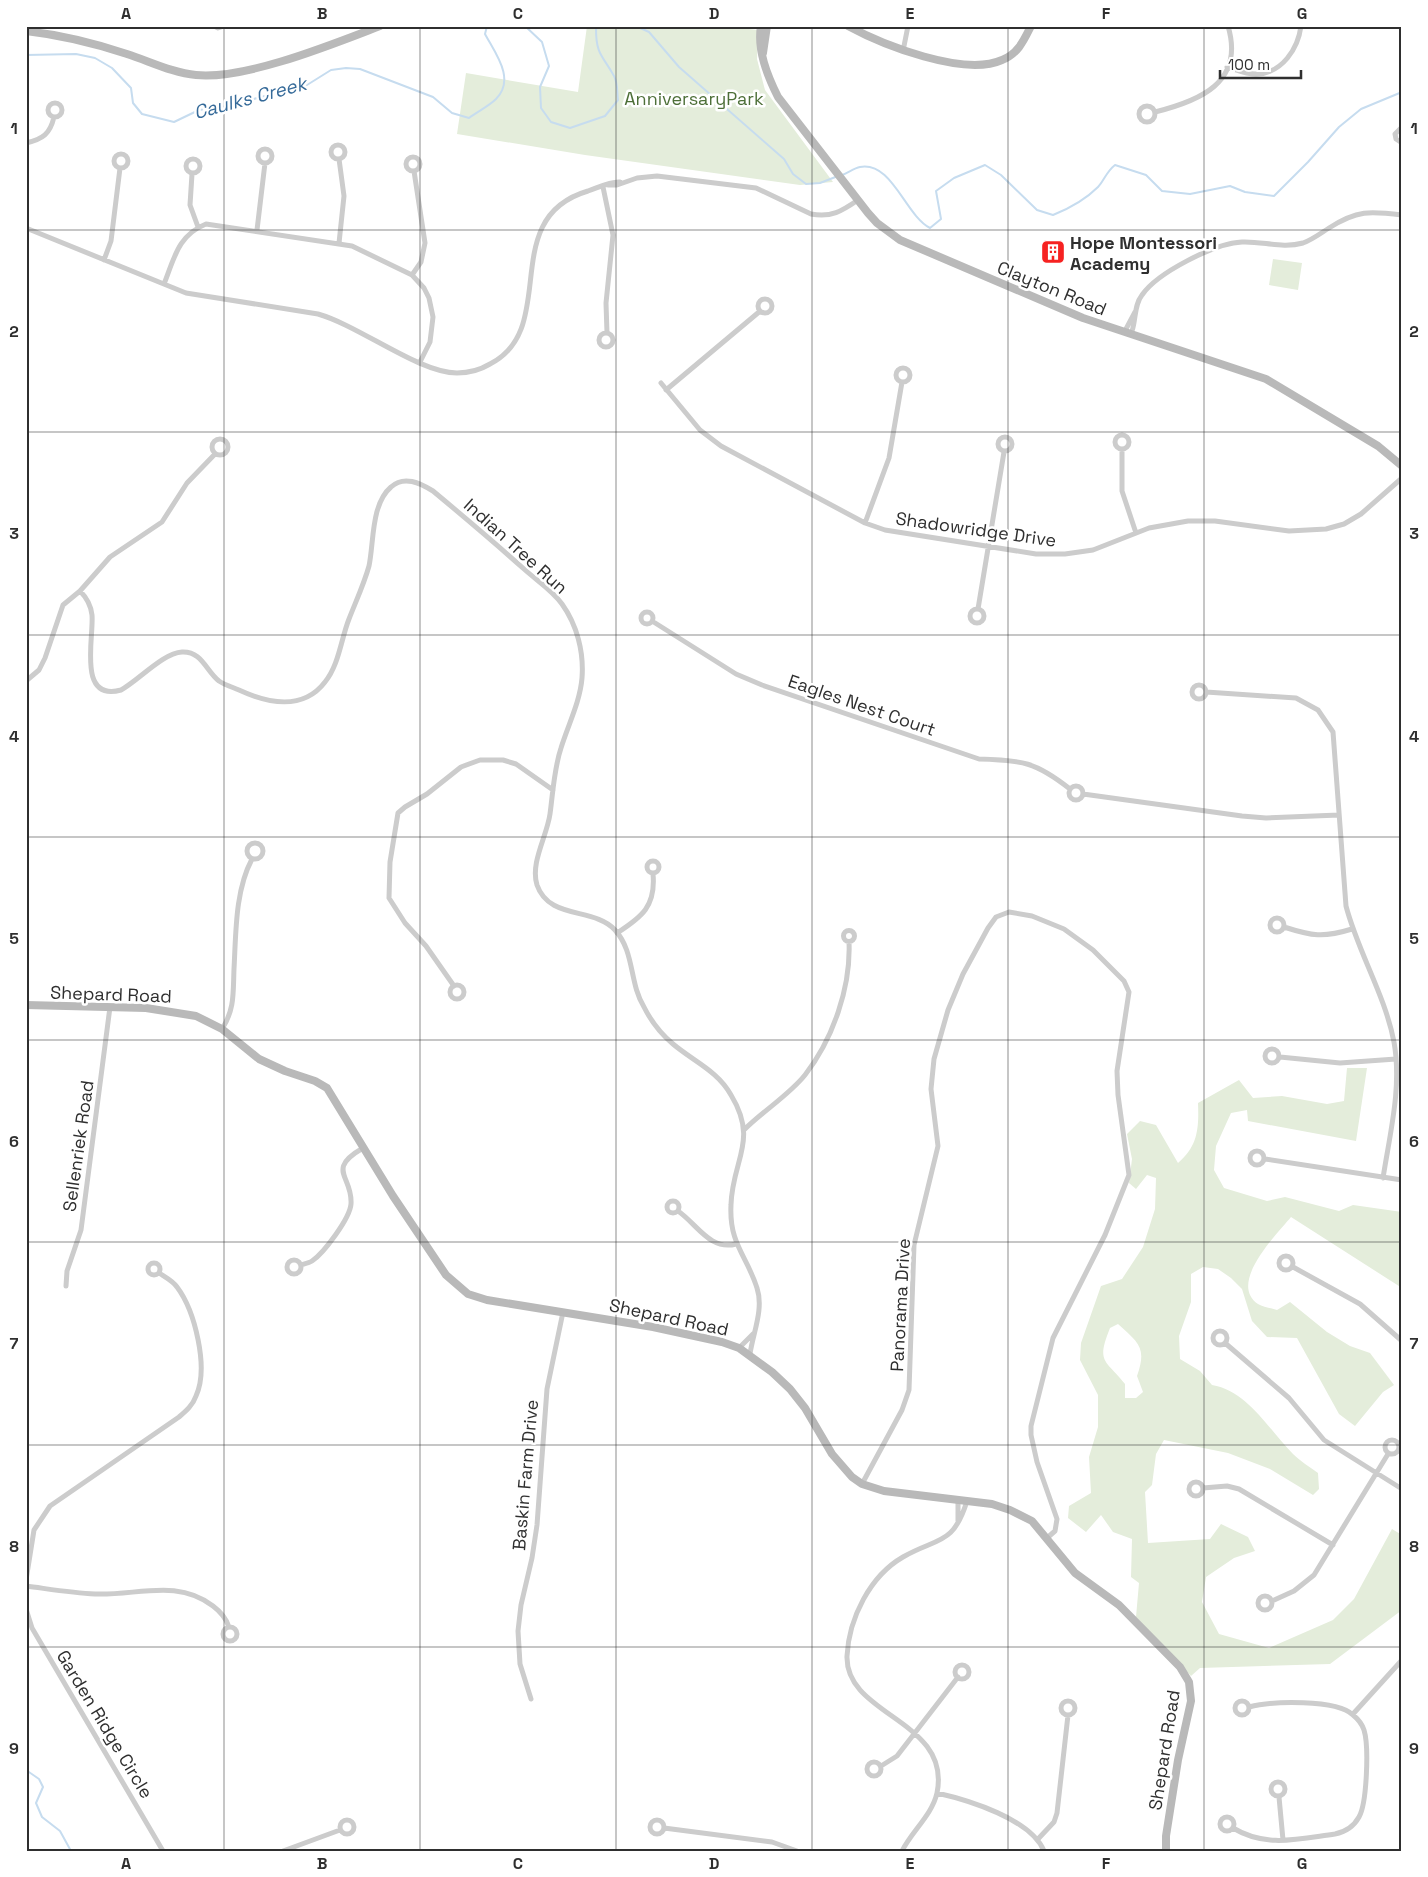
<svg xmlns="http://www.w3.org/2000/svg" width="1428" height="1877" font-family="'Space Grotesk',sans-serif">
	<rect width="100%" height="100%" fill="#fff"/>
	<path fill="#e4eddb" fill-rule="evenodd" d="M587,26H720L758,30L757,59L765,90L833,182L800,185L585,155L457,134L466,73L578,92Z
		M1273,259L1302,263L1298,290L1269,285Z
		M1347,1068H1367L1356,1141L1248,1121L1247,1110L1231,1113L1216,1146L1214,1170L1224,1188L1267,1201L1285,1197L1339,1211L1353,1205L1402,1212V1288L1291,1217C1278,1233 1227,1283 1258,1304C1263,1307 1271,1308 1277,1310L1290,1302L1327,1332L1350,1346L1370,1353L1394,1385L1383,1392L1355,1426L1339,1414L1297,1338L1267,1337L1252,1321L1242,1289L1231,1278L1218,1269L1203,1267L1191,1274V1302L1179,1336L1180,1359L1200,1371L1212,1385C1248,1391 1269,1430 1293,1454C1300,1461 1310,1467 1318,1473L1319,1489L1313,1495L1270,1469L1228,1453L1164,1440L1156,1454L1152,1485L1145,1492L1148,1543L1210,1539L1221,1524L1248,1537L1255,1551L1234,1558L1206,1577L1202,1602L1219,1634L1269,1648L1333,1620L1354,1599L1392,1529L1402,1535V1610L1330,1664L1200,1668L1191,1676L1136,1617L1139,1583L1131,1577L1132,1539L1113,1532L1101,1515L1086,1532L1068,1518L1069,1506L1091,1493L1089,1457L1098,1427V1395L1080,1360L1081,1343L1101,1286L1122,1279L1143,1247L1155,1209L1156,1178L1147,1175L1136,1189L1129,1183L1132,1159L1127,1134L1140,1121L1156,1125L1178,1163C1198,1146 1199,1128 1198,1103L1239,1080L1253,1098L1282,1096L1327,1104L1344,1101ZM1118,1324C1139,1343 1147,1348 1137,1376L1143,1392L1136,1398H1125V1384C1105,1359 1096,1363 1110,1328Z"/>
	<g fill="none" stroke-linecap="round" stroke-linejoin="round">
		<path stroke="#c6dcef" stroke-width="2" d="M525,26L542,42L549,66L540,87L541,108L551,122L570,128L605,116L618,100C617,93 618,83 614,76C603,56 596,55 596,29L599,26
			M621,26L638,27L649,32L679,67L784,159L793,174L806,184L820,183L838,176
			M26,55L76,54L95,58L112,68L131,88L133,103L142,114L174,122L199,110L223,107L307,85L331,70L346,68L360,69L433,97L452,113L469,118C477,112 489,106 496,99C516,79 495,53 485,34L487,26
			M842,175C848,173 854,168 860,167C892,161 905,215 930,228L941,219L936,191L954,178L985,165L1001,175L1037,210L1053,215C1068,209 1086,199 1098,187C1104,181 1106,172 1115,165L1146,175L1162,191L1190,194L1230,186L1245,192L1274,196L1308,162L1339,127L1361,109L1402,92
			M26,1770L39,1779L43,1787L36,1803L42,1817L60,1831L71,1851"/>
		<path stroke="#ccc" stroke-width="5" d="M214,26L218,28L224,26
			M903,51L908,26
			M1227,67C1237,70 1248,75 1257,74C1282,73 1298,49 1301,26
			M48 110a7 7 0 1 1 14 0a7 7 0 1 1-14 0Z
			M1139 114a8 8 0 1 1 16 0a8 8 0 1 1-16 0Z
			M1155,112C1199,101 1245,83 1228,26
			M1402,127L1395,134L1396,139L1402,143
			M26,143C43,139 50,134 54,117
			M331 152a7 7 0 1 1 14 0a7 7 0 1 1-14 0Z
			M258 156a7 7 0 1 1 14 0a7 7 0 1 1-14 0Z
			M114 161a7 7 0 1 1 14 0a7 7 0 1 1-14 0Z
			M406 164a7 7 0 1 1 14 0a7 7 0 1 1-14 0Z
			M186 166a7 7 0 1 1 14 0a7 7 0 1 1-14 0Z
			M339,159L344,196L339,243
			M192,174L190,205L198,227
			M608,185H617L637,178L657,176L756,188L811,214C831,218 842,211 858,200
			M603,187L613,235L606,303L607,333
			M26,228L186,293L318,314C360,326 419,373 457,373C469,373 480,370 490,364C561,328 496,218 588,191C597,188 611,181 620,182
			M257,230L265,163
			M104,260L111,241L120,168
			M412,275L421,262L425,243L414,171
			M164,284C174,259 178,235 206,224L352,246L412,275L424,288L429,298L433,317L430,342L420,362
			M758 306a7 7 0 1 1 14 0a7 7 0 1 1-14 0Z
			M599 340a7 7 0 1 1 14 0a7 7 0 1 1-14 0Z
			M1128,333L1126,329L1135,312
			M1128,334L1132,331C1136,320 1134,305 1142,295C1157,273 1215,243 1242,242C1263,241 1282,249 1303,243C1312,240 1321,233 1329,228C1357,210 1370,211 1402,215
			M896 375a7 7 0 1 1 14 0a7 7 0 1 1-14 0Z
			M661,383L700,430L721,446L865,523L885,530L1036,554H1065L1093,550L1149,528L1188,521H1215L1289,531L1326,529L1344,524L1361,514L1402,478
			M666,390L759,312
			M1115 442a7 7 0 1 1 14 0a7 7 0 1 1-14 0Z
			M998 444a7 7 0 1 1 14 0a7 7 0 1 1-14 0Z
			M212 447a8 8 0 1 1 16 0a8 8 0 1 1-16 0Z
			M1122,449V491L1136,533
			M865,523L889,458L902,382
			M80,591C86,597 91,606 92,615C94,638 77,702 121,690C139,680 163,653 182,652C202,651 206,671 219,681C225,685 232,687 239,690C267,703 303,711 325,682C339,665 341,639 349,619C356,601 364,584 369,566C374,542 371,504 391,487C404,475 420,483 433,491C463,516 494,542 524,569C536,580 552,590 562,604C577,625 584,652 582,678C580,702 568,725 561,748C554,769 553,792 550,814C547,836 530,863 537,885C549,920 594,907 615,930C635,952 629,983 644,1007C651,1021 661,1034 673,1044C693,1061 718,1071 731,1095C759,1141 732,1160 731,1205C729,1244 747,1256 757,1288C764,1309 753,1333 750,1354
			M970 616a7 7 0 1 1 14 0a7 7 0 1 1-14 0Z
			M978,609L1004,452
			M641 618a6 6 0 1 1 12 0a6 6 0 1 1-12 0Z
			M652,621L736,674L762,685L979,759C1022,760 1036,762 1070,789
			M26,681L39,670L45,658L63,605L80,591L110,557L162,522L187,483L215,454
			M1192 692a7 7 0 1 1 14 0a7 7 0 1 1-14 0Z
			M1206,692L1296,698L1318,710L1333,732L1346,906C1358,952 1385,995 1394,1042C1402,1087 1390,1133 1383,1178
			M1069 793a7 7 0 1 1 14 0a7 7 0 1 1-14 0Z
			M1083,794L1242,816L1266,818L1339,815
			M247 851a8 8 0 1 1 16 0a8 8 0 1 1-16 0Z
			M647 867a6 6 0 1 1 12 0a6 6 0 1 1-12 0Z
			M1270 925a7 7 0 1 1 14 0a7 7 0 1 1-14 0Z
			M1284,927C1312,936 1323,938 1352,929
			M843.5 936a5.5 5.5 0 1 1 11 0a5.5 5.5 0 1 1-11 0Z
			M617,933C642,917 656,906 653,874
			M450 992a7 7 0 1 1 14 0a7 7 0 1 1-14 0Z
			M454,986L426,946L405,923L389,898L390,862L398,813L405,807L427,794L461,767L480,760H503L516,764L553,790
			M222,1029C235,1009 233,992 234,969C236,933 235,891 252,859
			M1265 1056a7 7 0 1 1 14 0a7 7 0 1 1-14 0Z
			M1280,1057L1340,1063L1396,1059
			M745,1129C763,1111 789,1095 805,1075C833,1039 851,987 849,942
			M1250 1158a7 7 0 1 1 14 0a7 7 0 1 1-14 0Z
			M1265,1159L1402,1180
			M667 1207a6 6 0 1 1 12 0a6 6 0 1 1-12 0Z
			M678,1211C697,1224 710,1251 736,1244
			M1279 1263a7 7 0 1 1 14 0a7 7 0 1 1-14 0Z
			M287 1267a7 7 0 1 1 14 0a7 7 0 1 1-14 0Z
			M148 1269a6 6 0 1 1 12 0a6 6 0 1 1-12 0Z
			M301,1265C304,1264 309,1263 312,1261C324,1253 350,1218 351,1204C353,1176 325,1170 363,1148
			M1293,1267L1360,1304L1402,1341
			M66,1286L67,1271L81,1230L110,1007
			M1213 1338a7 7 0 1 1 14 0a7 7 0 1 1-14 0Z
			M1225,1343L1289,1398L1324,1440L1402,1489
			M739,1348L753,1334
			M1385 1447a7 7 0 1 1 14 0a7 7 0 1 1-14 0Z
			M1189 1489a7 7 0 1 1 14 0a7 7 0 1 1-14 0Z
			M862,1484L902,1410L909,1390L914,1245L938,1146L931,1089L934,1059L948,1010L963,974L988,928L996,917L1009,912L1032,916L1064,929L1093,950L1124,981L1129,992L1117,1071L1118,1095L1129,1175L1105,1235L1053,1338L1031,1426V1435L1037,1462L1057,1519L1055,1531L1047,1538
			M1203,1488L1227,1486L1239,1489L1333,1545
			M958,1521V1500
			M26,1580L34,1530L50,1506L179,1417C186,1411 193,1405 196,1396C209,1368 195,1311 177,1287C173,1281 165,1277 159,1273
			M26,1586C49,1589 72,1593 95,1594C136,1596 177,1578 213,1606C221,1612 226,1618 229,1627
			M1258 1603a7 7 0 1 1 14 0a7 7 0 1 1-14 0Z
			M1272,1601L1294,1591L1314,1575L1388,1454
			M26,1609L32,1628L163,1851
			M223 1634a7 7 0 1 1 14 0a7 7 0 1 1-14 0Z
			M955 1672a7 7 0 1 1 14 0a7 7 0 1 1-14 0Z
			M531,1699L520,1664L518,1631L521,1605L532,1558L537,1525L547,1389L563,1312
			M1235 1708a7 7 0 1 1 14 0a7 7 0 1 1-14 0Z
			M1061 1708a7 7 0 1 1 14 0a7 7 0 1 1-14 0Z
			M1353,1714L1402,1660
			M867 1769a7 7 0 1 1 14 0a7 7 0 1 1-14 0Z
			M881,1766L897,1756L958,1677
			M1271 1789a7 7 0 1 1 14 0a7 7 0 1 1-14 0Z
			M937,1793C968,1800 1031,1819 1044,1851
			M1279,1797L1283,1840
			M1220 1824a7 7 0 1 1 14 0a7 7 0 1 1-14 0Z
			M650 1827a7 7 0 1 1 14 0a7 7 0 1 1-14 0Z
			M340 1827a7 7 0 1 1 14 0a7 7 0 1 1-14 0Z
			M664,1828L772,1842L797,1851
			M1233,1828C1266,1848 1298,1839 1335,1834C1345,1832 1354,1826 1359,1817C1367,1803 1369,1746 1364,1730C1362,1724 1358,1719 1353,1715C1337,1699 1271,1701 1249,1707
			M1038,1839L1054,1822L1057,1813L1068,1715
			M283,1851L340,1830
			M902,1851C912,1831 932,1815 937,1793C952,1720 845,1716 847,1656C849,1618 870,1576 903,1557C938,1537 953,1546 967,1501"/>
		<path stroke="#b9b9b9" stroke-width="8" d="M761,26C757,50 767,75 778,97L868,213L877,223L900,240L1083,318L1266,379L1378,446L1402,466
			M848,26C883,45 964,77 1002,60C1018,54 1024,40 1031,26
			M26,31C61,35 94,43 127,54C149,61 173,73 196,75C245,80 333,44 380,26
			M763,53L767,26
			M26,1005L146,1008L196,1016L222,1029L259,1059L285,1071L315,1081L327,1088L393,1196L446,1275L468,1294L487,1300L653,1327L722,1342L739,1348L772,1372L790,1389L805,1408L832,1454L852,1477L862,1484L884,1491L992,1504L1010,1510L1032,1521L1075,1573L1119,1605L1180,1667L1189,1682L1191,1701L1178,1760L1166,1836V1851"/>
	</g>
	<path fill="none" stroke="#2f2f2f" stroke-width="1" stroke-opacity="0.55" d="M224,26V1851M420,26V1851M616,26V1851M812,26V1851M1008,26V1851M1204,26V1851M26,230H1402M26,432H1402M26,635H1402M26,837H1402M26,1040H1402M26,1242H1402M26,1445H1402M26,1647H1402"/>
	<defs>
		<symbol id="building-square" viewBox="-11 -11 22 22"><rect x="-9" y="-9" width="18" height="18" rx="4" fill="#f62221" stroke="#fff"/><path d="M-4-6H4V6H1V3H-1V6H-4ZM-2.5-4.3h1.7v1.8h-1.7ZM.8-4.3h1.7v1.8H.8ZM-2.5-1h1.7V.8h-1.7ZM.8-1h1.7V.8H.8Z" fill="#fff"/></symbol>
	</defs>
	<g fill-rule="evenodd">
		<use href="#building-square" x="1039" y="238" width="28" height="28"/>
	</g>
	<g text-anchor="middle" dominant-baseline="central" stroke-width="5" stroke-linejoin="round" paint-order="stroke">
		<g font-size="18" fill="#4d6f38" stroke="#fff">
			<text x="694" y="98">AnniversaryPark</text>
		</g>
		<g font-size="18" font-weight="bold" fill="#2f2f2f" stroke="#fff" text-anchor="start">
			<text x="1070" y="242">Hope Montessori<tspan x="1070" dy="21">Academy</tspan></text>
		</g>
		<g font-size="18" fill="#2f2f2f" stroke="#fff">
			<text transform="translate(1052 288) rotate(22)">Clayton Road</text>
			<text transform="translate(976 529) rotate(8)">Shadowridge Drive</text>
			<text transform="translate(516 546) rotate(42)">Indian Tree Run</text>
			<text transform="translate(862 705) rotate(19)">Eagles Nest Court</text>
			<text transform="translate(111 994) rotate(2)">Shepard Road</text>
			<text transform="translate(78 1146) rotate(-82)">Sellenriek Road</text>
			<text transform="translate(900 1305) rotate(-87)">Panorama Drive</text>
			<text transform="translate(669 1317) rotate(12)">Shepard Road</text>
			<text transform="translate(525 1475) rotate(-85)">Baskin Farm Drive</text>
			<text transform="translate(105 1724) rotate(59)">Garden Ridge Circle</text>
			<text transform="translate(1164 1750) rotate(-81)">Shepard Road</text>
		</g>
		<g font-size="19" font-style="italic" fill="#356a99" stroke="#fff">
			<text transform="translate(250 98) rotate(-15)">Caulks Creek</text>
		</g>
	</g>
	<rect width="1428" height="1877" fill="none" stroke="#ffffff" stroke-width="55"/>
	<path d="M1220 70v8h81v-8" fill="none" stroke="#2f2f2f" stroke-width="2.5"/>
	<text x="1228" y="70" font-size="15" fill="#2f2f2f" stroke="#ffffff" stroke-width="4" paint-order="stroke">100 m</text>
	<rect x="28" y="28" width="1372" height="1822" fill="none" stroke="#2f2f2f" stroke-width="2"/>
	<g font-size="16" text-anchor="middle" font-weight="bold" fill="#2f2f2f">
		<text x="126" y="19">A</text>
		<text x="322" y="19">B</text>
		<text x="518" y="19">C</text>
		<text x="714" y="19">D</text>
		<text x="910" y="19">E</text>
		<text x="1106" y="19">F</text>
		<text x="1302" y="19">G</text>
		<text x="14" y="134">1</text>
		<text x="1414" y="134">1</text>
		<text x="14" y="337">2</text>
		<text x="1414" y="337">2</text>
		<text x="14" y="539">3</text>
		<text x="1414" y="539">3</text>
		<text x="14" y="742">4</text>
		<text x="1414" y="742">4</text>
		<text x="14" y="944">5</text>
		<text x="1414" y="944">5</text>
		<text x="14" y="1147">6</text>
		<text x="1414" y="1147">6</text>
		<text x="14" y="1349">7</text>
		<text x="1414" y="1349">7</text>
		<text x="14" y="1552">8</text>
		<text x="1414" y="1552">8</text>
		<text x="14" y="1754">9</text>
		<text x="1414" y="1754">9</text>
		<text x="126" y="1869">A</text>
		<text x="322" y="1869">B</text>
		<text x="518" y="1869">C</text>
		<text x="714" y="1869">D</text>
		<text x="910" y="1869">E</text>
		<text x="1106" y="1869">F</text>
		<text x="1302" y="1869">G</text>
	</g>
</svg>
